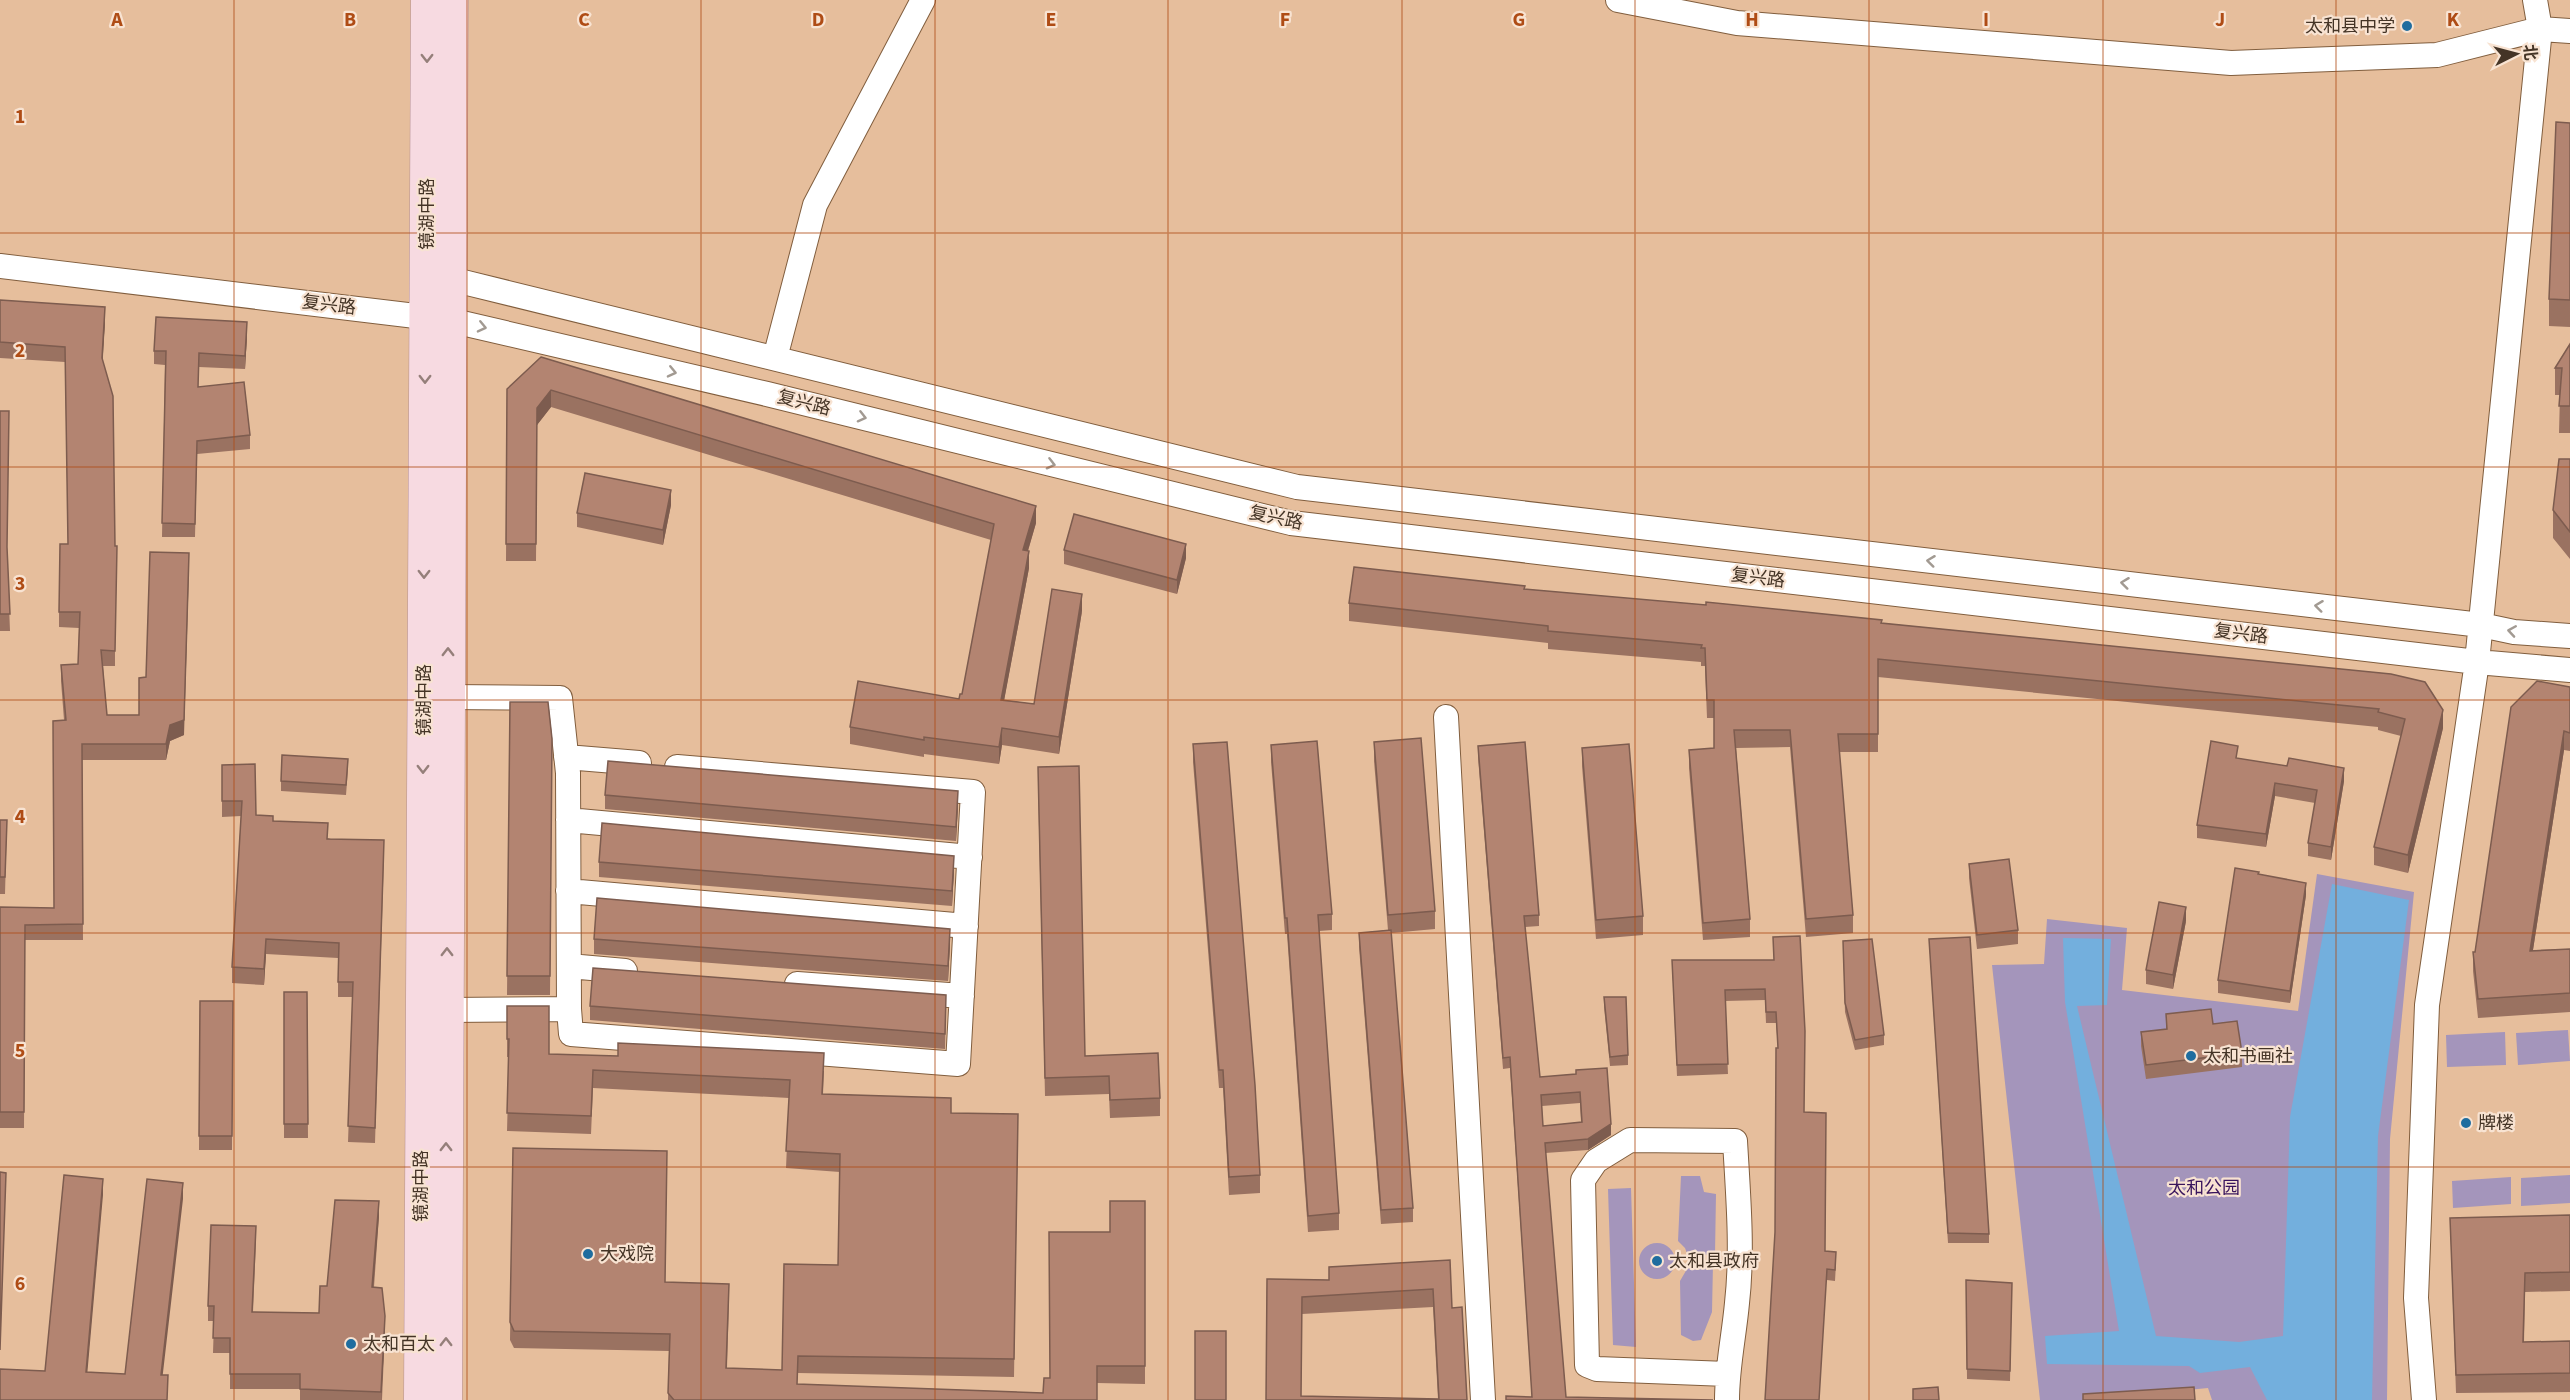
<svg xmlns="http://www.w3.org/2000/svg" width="2570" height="1400" font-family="'Source Sans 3','Noto Sans SC',sans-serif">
	<rect width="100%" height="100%" fill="#e6be9c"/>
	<path fill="#a495bb" d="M2317,874L2414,892L2390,1139L2387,1400H2212L2208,1388L2085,1400H2040L1992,965L2044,964L2047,919L2127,928L2122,990L2298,1011Z
		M2568,1030L2570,1061L2518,1065L2516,1033Z
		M2505,1032L2506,1065L2447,1067L2446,1035Z
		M2570,1175V1203L2521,1206V1178Z
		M1681,1176H1700L1704,1192L1716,1194L1715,1254L1688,1256L1685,1248L1678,1241Z
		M2511,1177V1204L2453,1208L2452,1181Z
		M1631,1188L1636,1347L1613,1345L1608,1189Z
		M1639 1261a18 18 0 1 1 36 0a18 18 0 1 1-36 0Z
		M1691,1262L1713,1263L1712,1312L1701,1340L1693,1341L1681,1335L1680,1281Z"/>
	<path fill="#73afdd" d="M2332,884L2409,900L2378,1136L2372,1400H2267L2250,1367L2200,1373L2189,1366L2047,1364L2045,1336L2119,1331L2065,1002L2063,938L2111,939L2107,1005L2077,1006L2156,1336L2239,1342L2283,1336L2290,1117Z"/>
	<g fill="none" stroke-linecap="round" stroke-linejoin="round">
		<defs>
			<path id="minor" d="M1618,0L1737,23L2231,63L2437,55L2540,29L2570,31
				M0,266L449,320L767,394L1291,523L2477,662L2570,670
				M436,273L451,279L1297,487L2481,625L2514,632L2570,636
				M775,358L815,205L923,0
				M448,697L560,698L568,773L569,1009L571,1034L958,1064L973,792L677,767
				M1446,717L1483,1400
				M566,757L639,763
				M568,820L970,857
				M568,891L966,926
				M569,966L625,971
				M797,984L962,996
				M447,1010L569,1009
				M1727,1400C1727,1367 1734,1336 1737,1303C1743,1250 1738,1194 1735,1141L1630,1140L1596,1161L1583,1180L1587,1365L1597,1369L1727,1374
				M2424,1400L2416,1298L2427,1005L2477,662L2540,29L2535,0"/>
			<path id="major" d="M420,1400L427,0
				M446,1400L452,0"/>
		</defs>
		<use href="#minor" stroke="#815e3e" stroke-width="26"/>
		<use href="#major" stroke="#b49093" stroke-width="33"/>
		<use href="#minor" stroke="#fff" stroke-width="24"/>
		<use href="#major" stroke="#f7dae1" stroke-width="32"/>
	</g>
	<path fill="#9a7261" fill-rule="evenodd" d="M2570,123V327L2549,326V299Z
		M0,300L105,322L102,360L115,546V666H103L107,715L184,735L170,741L166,760H82L83,940H25L24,1128H0V907L54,908L64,720L61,681V665L78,664L79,628L59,627V612L68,544L65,362L0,358Z
		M247,336L245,369L199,367L198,386L250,435V449L197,454L195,537H162L165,365L154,364V351Z
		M2570,344V433H2559L2560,395H2555V368Z
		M541,357L1036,523L1028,551L1029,568L1004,700L1034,704L1082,611L1059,754L1002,745L999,764L924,754V757L850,744V727L959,699L962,694L991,540L551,407L537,425L536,561H506L507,389Z
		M0,411L7,553L10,631H0Z
		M2570,459V559L2553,538V510Z
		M671,505L663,545L577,527V513Z
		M1064,550L1186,558L1177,594L1064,564Z
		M1525,589L1882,623L2391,674L2443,728L2408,873L2374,865V847L2401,736L2378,730V727L1878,677V752H1839L1853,915V933L1806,937L1790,747L1736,748L1750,919V937L1703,940L1689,768V750L1714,748V718H1707L1705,666H1701V662L1548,649V643L1349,621V603Z
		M2570,687V751L2564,750L2533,950L2570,949V1012L2478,1018L2473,971V952H2475Z
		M510,702L552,739L550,995H507Z
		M1374,742L1435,911V929L1391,933L1413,1208V1222L1381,1224L1359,947V933L1388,930L1374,761Z
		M1193,744L1260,1175V1193L1229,1195L1223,1088H1219L1193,762Z
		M1271,745L1332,914V930L1319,931L1339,1213V1230L1308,1232L1287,934H1285L1271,762Z
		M1478,746L1539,915V926L1525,927L1540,1077L1576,1074L1611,1135L1588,1150L1545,1153L1566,1397H1532L1510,1068L1503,1069L1478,757ZM1580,1103L1581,1122L1543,1126L1542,1106Z
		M1582,748L1643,916V935L1596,939L1582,766Z
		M2238,758L2344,781L2331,860L2308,856V843L2315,803L2275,796L2266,847L2197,838V825Z
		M222,765L256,815L384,856L375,1143L348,1142L353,997H338V958L266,954L264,985L232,983V967L241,816L222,817Z
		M348,769L346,795L281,791V781Z
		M1038,785L1085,1056L1160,1098V1116L1110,1118L1109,1094L1045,1096Z
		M605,795L958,805L956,841L605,809Z
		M0,820H7L5,894H0Z
		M599,862L954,870L952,906L599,877Z
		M1969,864L2018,930V944L1977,949L1969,878Z
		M2306,895L2290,1003L2218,993V980Z
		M2186,921L2173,989L2146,984V970Z
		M1773,937L1804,1112L1825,1251L1836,1263L1835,1281L1827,1280L1775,1232L1778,1048L1776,1023H1766L1765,1000L1725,1001L1728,1074L1677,1076L1672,960H1774Z
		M594,939L950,943L948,981L594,954Z
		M1929,939L1989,1234V1243H1948Z
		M1843,941L1884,1035V1045L1855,1050L1845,1012Z
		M284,992H307L308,1138H284Z
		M1604,997L1628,1055V1065L1610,1066L1604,1007Z
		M200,1001H233L232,1150H199Z
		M507,1006L549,1054L824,1071L823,1094L951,1113L1018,1114L1014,1377L798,1373L797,1384L1043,1393L1110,1232L1145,1201V1384L1097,1383V1400H668L669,1351L514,1348L510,1340L513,1148L665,1282L729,1301L727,1368L782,1370L838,1265L840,1172L786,1168L789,1098L593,1088L591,1134L507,1131L509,1057H507Z
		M590,1006L946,1009L945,1049L590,1020Z
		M2166,1014L2213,1024L2242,1053V1067L2146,1079L2141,1046V1032L2166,1029Z
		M2570,1215V1291L2525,1292L2524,1342L2570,1341V1392L2456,1393L2450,1218Z
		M379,1216L374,1287L385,1331L382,1400H300V1389H230V1353H213L214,1321H208V1306L256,1241L253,1312L319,1313L327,1286Z
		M1450,1260L1452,1308L1467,1400H1266L1267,1279L1329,1280V1267ZM1433,1307L1438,1399L1301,1396L1302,1314Z
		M1966,1280L2012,1283L2010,1381L1967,1379Z"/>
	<path fill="#7d5c4f" d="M105,307V322L102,373V358Z
		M247,322V336L245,369V356Z
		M551,390V407L537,425L536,561L537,408Z
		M671,490V505L663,545V530Z
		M1036,506V523L1023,567V550Z
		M1186,544V558L1177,594V580Z
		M1029,551V568L1001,717V700Z
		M189,569L184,735L170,741L166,760V744Z
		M1082,594V611L1059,754V737Z
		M2443,710V728L2408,873V855Z
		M1002,728V745L999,764V747Z
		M2564,731V750L2530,969V951Z
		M2344,768V781L2331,860V847Z
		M2275,783V796L2266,847V834Z
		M958,791V805L956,841V827Z
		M954,856V870L952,906V891Z
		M2306,883V895L2290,1003V991Z
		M2186,907V921L2173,989V975Z
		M950,929V943L948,981V966Z
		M266,939V954L264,985V969Z
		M1611,1124V1135L1588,1150V1139Z
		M103,1179V1195L86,1388V1372Z
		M183,1183V1199L161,1390V1375Z
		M379,1201V1216L372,1302V1287Z
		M385,1316V1331L381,1400V1392Z"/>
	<path fill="#b38471" stroke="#7d5c4f" stroke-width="1.5" fill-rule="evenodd" d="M2556,122L2570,123V300L2549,299Z
		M0,300L105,307L102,358L113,396L115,546H117L115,651L101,650L107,715H139V678L146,677L150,552L189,553L184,720L170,725L166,744H82L83,924L25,925L24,1112H0V907L54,908L53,721L66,720L61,665L78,664L80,612H59L60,544H68L65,347L0,342Z
		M156,317L247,322L245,356L199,353L198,387L244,382L250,435L197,441L195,524L162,523L166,351H154Z
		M2570,344V406H2559L2562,368H2555Z
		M541,357L1036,506L1023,550L1029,551L1001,700L1034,704L1052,589L1082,594L1059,737L1002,728L999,747L924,737V740L850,727L858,681L959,699L960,694H962L994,524L551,390L537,408L536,544H506L507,389Z
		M0,411H9L7,547L10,614H0Z
		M2559,459H2570V532L2553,510Z
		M585,473L671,490L663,530L577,513Z
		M1074,514L1186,544L1177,580L1064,550Z
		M1354,567L1525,586L1524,589L1706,605V602L1882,620L1881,623L2391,674L2425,682L2443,710L2408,855L2374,847L2405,719L2378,712L2379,709L1878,659V734H1838L1853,915L1806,919L1790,730H1734L1750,919L1703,923L1689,750L1714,748V700H1707L1705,648H1701L1702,645L1548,631V626L1349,603Z
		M2537,681L2570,687V733L2564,731L2530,951L2570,949V993L2478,999L2473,952H2475L2511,707Z
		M510,702H548L552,739L550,976H507Z
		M1421,738L1435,911L1388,915L1374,742Z
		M1317,741L1332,914L1318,915L1339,1213L1308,1216L1287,918H1285L1271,745Z
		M2211,741L2238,746L2236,758L2287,766L2289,758L2344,768L2331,847L2308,843L2317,790L2275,783L2266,834L2197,825Z
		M1227,742L1255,1085L1260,1175L1229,1177L1223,1070H1219L1193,744Z
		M1525,742L1539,915L1524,916L1540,1077L1576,1074V1070L1607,1068L1611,1124L1588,1139L1545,1143L1566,1397L1713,1400H1506V1396L1532,1397L1510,1057L1503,1058L1478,746ZM1580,1092L1582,1122L1543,1126L1541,1095Z
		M1629,744L1643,916L1596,920L1582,748Z
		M282,755L348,759L346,785L281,781Z
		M608,761L958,791L956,827L605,795Z
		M255,764L256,815L273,816V821L328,823L327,839L384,840L375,1128L348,1126L353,982H338L339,943L266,939L264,969L232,967L242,801H222V765Z
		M1079,766L1085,1056L1158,1053L1160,1098L1110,1100L1109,1076L1045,1078L1038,767Z
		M0,820H7L5,877H0Z
		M602,823L954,856L952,891L599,862Z
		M2009,859L2018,930L1977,935L1969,864Z
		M2235,868L2259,872L2258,874L2306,883L2290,991L2218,980Z
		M597,898L950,929L948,966L594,939Z
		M2159,902L2186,907L2173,975L2146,970Z
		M1391,930L1413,1208L1381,1210L1359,933Z
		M1800,936L1805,1031L1804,1112L1826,1113L1825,1251L1836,1252L1835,1270L1827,1269L1819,1400H1765L1775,1232L1776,1048H1778L1776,1012H1766L1765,989L1725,990L1728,1064L1677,1065L1672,960H1774L1773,937Z
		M1970,937L1989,1234L1948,1233L1929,939Z
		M1872,939L1884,1035L1855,1040L1845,1003L1843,941Z
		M593,968L946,995L945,1034L590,1006Z
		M284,992H307L308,1124H284Z
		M1604,997H1626L1628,1055L1610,1057Z
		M200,1001H233L232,1136H199Z
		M507,1006H549V1054L618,1056V1043L824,1053L822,1094L951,1098V1113L1018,1114L1014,1359L798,1356L797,1384L1043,1393L1044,1378H1050L1049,1232H1110V1201H1145V1366H1097V1400H674L668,1393L670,1334L514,1331L510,1322L513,1148L667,1151L665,1282L729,1284L726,1368L782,1370L784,1264L838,1265L840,1154L786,1151L790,1080L593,1070L591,1116L507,1113L509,1039H507Z
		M2211,1009L2213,1024L2237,1021L2242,1053L2146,1065L2141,1032L2167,1029L2166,1014Z
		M0,1172L6,1173L0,1350Z
		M64,1175L103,1179L86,1372L125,1374L147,1179L183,1183L161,1375H168L167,1400H0V1369L45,1371Z
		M335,1200L379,1201L372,1287L382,1288L385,1316L381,1392L300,1389V1374H230V1338H213L214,1306H208L211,1225L256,1226L252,1312L319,1313L320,1286H327Z
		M2570,1215V1272L2525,1273L2523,1342L2570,1341V1373L2456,1375L2450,1218Z
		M1450,1260L1452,1308L1462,1307L1467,1400H1266L1267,1279L1329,1280V1267ZM1433,1289L1439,1399L1301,1396L1302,1297Z
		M1966,1280L2012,1283L2010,1371L1967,1369Z
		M1195,1331H1226V1400H1195Z
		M1938,1387L1939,1400H1913V1389Z
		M2194,1387L2195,1400H2083V1394Z"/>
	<defs><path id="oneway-chevron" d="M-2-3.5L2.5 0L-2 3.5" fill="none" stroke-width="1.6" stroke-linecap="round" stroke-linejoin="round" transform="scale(1.5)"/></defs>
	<g stroke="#957f7a">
		<use href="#oneway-chevron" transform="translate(427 58) rotate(90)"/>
		<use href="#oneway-chevron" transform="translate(425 379) rotate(90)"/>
		<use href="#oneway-chevron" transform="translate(424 574) rotate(90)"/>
		<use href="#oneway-chevron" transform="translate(448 652) rotate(-90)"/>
		<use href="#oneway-chevron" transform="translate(423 769) rotate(90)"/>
		<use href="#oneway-chevron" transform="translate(447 952) rotate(-90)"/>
		<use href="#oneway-chevron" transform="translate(446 1147) rotate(-90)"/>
		<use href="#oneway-chevron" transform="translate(446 1342) rotate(-90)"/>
	</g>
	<g stroke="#a29a92">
		<use href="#oneway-chevron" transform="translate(482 327) rotate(13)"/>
		<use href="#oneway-chevron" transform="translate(672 372) rotate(13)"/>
		<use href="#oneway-chevron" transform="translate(862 417) rotate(14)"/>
		<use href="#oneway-chevron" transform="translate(1051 464) rotate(14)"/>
		<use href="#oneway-chevron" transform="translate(1931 561) rotate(-173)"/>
		<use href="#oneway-chevron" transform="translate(2125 583) rotate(-173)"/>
		<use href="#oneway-chevron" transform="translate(2319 606) rotate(-173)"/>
		<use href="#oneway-chevron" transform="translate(2512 631) rotate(-171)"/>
	</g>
	<path fill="none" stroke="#af4c15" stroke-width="1.5" stroke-opacity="0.55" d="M234,0V1400M467,0V1400M701,0V1400M935,0V1400M1168,0V1400M1402,0V1400M1635,0V1400M1869,0V1400M2103,0V1400M2336,0V1400M0,233H2570M0,467H2570M0,700H2570M0,933H2570M0,1167H2570"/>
	<g fill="#1f6d9f" stroke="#f8e3d2" stroke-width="2">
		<circle cx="2407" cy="26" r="6"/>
		<circle cx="2191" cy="1056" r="6"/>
		<circle cx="2466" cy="1123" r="6"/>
		<circle cx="588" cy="1254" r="6"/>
		<circle cx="1657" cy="1261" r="6"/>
		<circle cx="351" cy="1344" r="6"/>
	</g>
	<g text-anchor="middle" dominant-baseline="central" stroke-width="4.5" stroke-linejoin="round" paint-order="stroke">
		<g font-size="18" fill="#443426" stroke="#f8e3d2" text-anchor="start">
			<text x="2395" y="26" text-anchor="end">太和县中学</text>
			<text x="2203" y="1056">太和书画社</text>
			<text x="2478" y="1123">牌楼</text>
			<text x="600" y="1254">大戏院</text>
			<text x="1669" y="1261">太和县政府</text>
			<text x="363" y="1344">太和百太</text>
		</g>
		<g font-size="18" fill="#443426" stroke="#f8e3d2">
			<text transform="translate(427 214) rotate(-90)">镜湖中路</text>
			<text transform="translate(329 305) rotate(7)">复兴路</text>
			<text transform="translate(804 403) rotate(14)">复兴路</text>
			<text transform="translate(1276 518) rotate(12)">复兴路</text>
			<text transform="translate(1758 578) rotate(7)">复兴路</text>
			<text transform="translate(2241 634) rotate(7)">复兴路</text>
			<text transform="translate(424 700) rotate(-90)">镜湖中路</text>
			<text transform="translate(421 1186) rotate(-90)">镜湖中路</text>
		</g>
		<g font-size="18" fill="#39155d" stroke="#f8e3d2">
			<text x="2204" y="1188">太和公园</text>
		</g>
	</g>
	<g font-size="20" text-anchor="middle" font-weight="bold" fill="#af4c15" stroke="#f8e3d2" stroke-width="4.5" stroke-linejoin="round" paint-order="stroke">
		<text x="117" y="26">A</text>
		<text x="350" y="26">B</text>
		<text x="584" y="26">C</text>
		<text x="818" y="26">D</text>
		<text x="1051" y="26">E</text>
		<text x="1285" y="26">F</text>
		<text x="1519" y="26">G</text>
		<text x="1752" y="26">H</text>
		<text x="1986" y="26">I</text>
		<text x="2220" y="26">J</text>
		<text x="2453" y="26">K</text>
		<text x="20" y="123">1</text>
		<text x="20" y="357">2</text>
		<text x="20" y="590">3</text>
		<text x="20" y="823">4</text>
		<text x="20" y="1057">5</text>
		<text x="20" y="1290">6</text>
	</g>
	<g transform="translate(2516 54) rotate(84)" stroke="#f8e3d2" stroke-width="4.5" paint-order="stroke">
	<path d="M0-4.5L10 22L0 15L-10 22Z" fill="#443426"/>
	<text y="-9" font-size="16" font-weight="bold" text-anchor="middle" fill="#443426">北</text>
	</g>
</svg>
